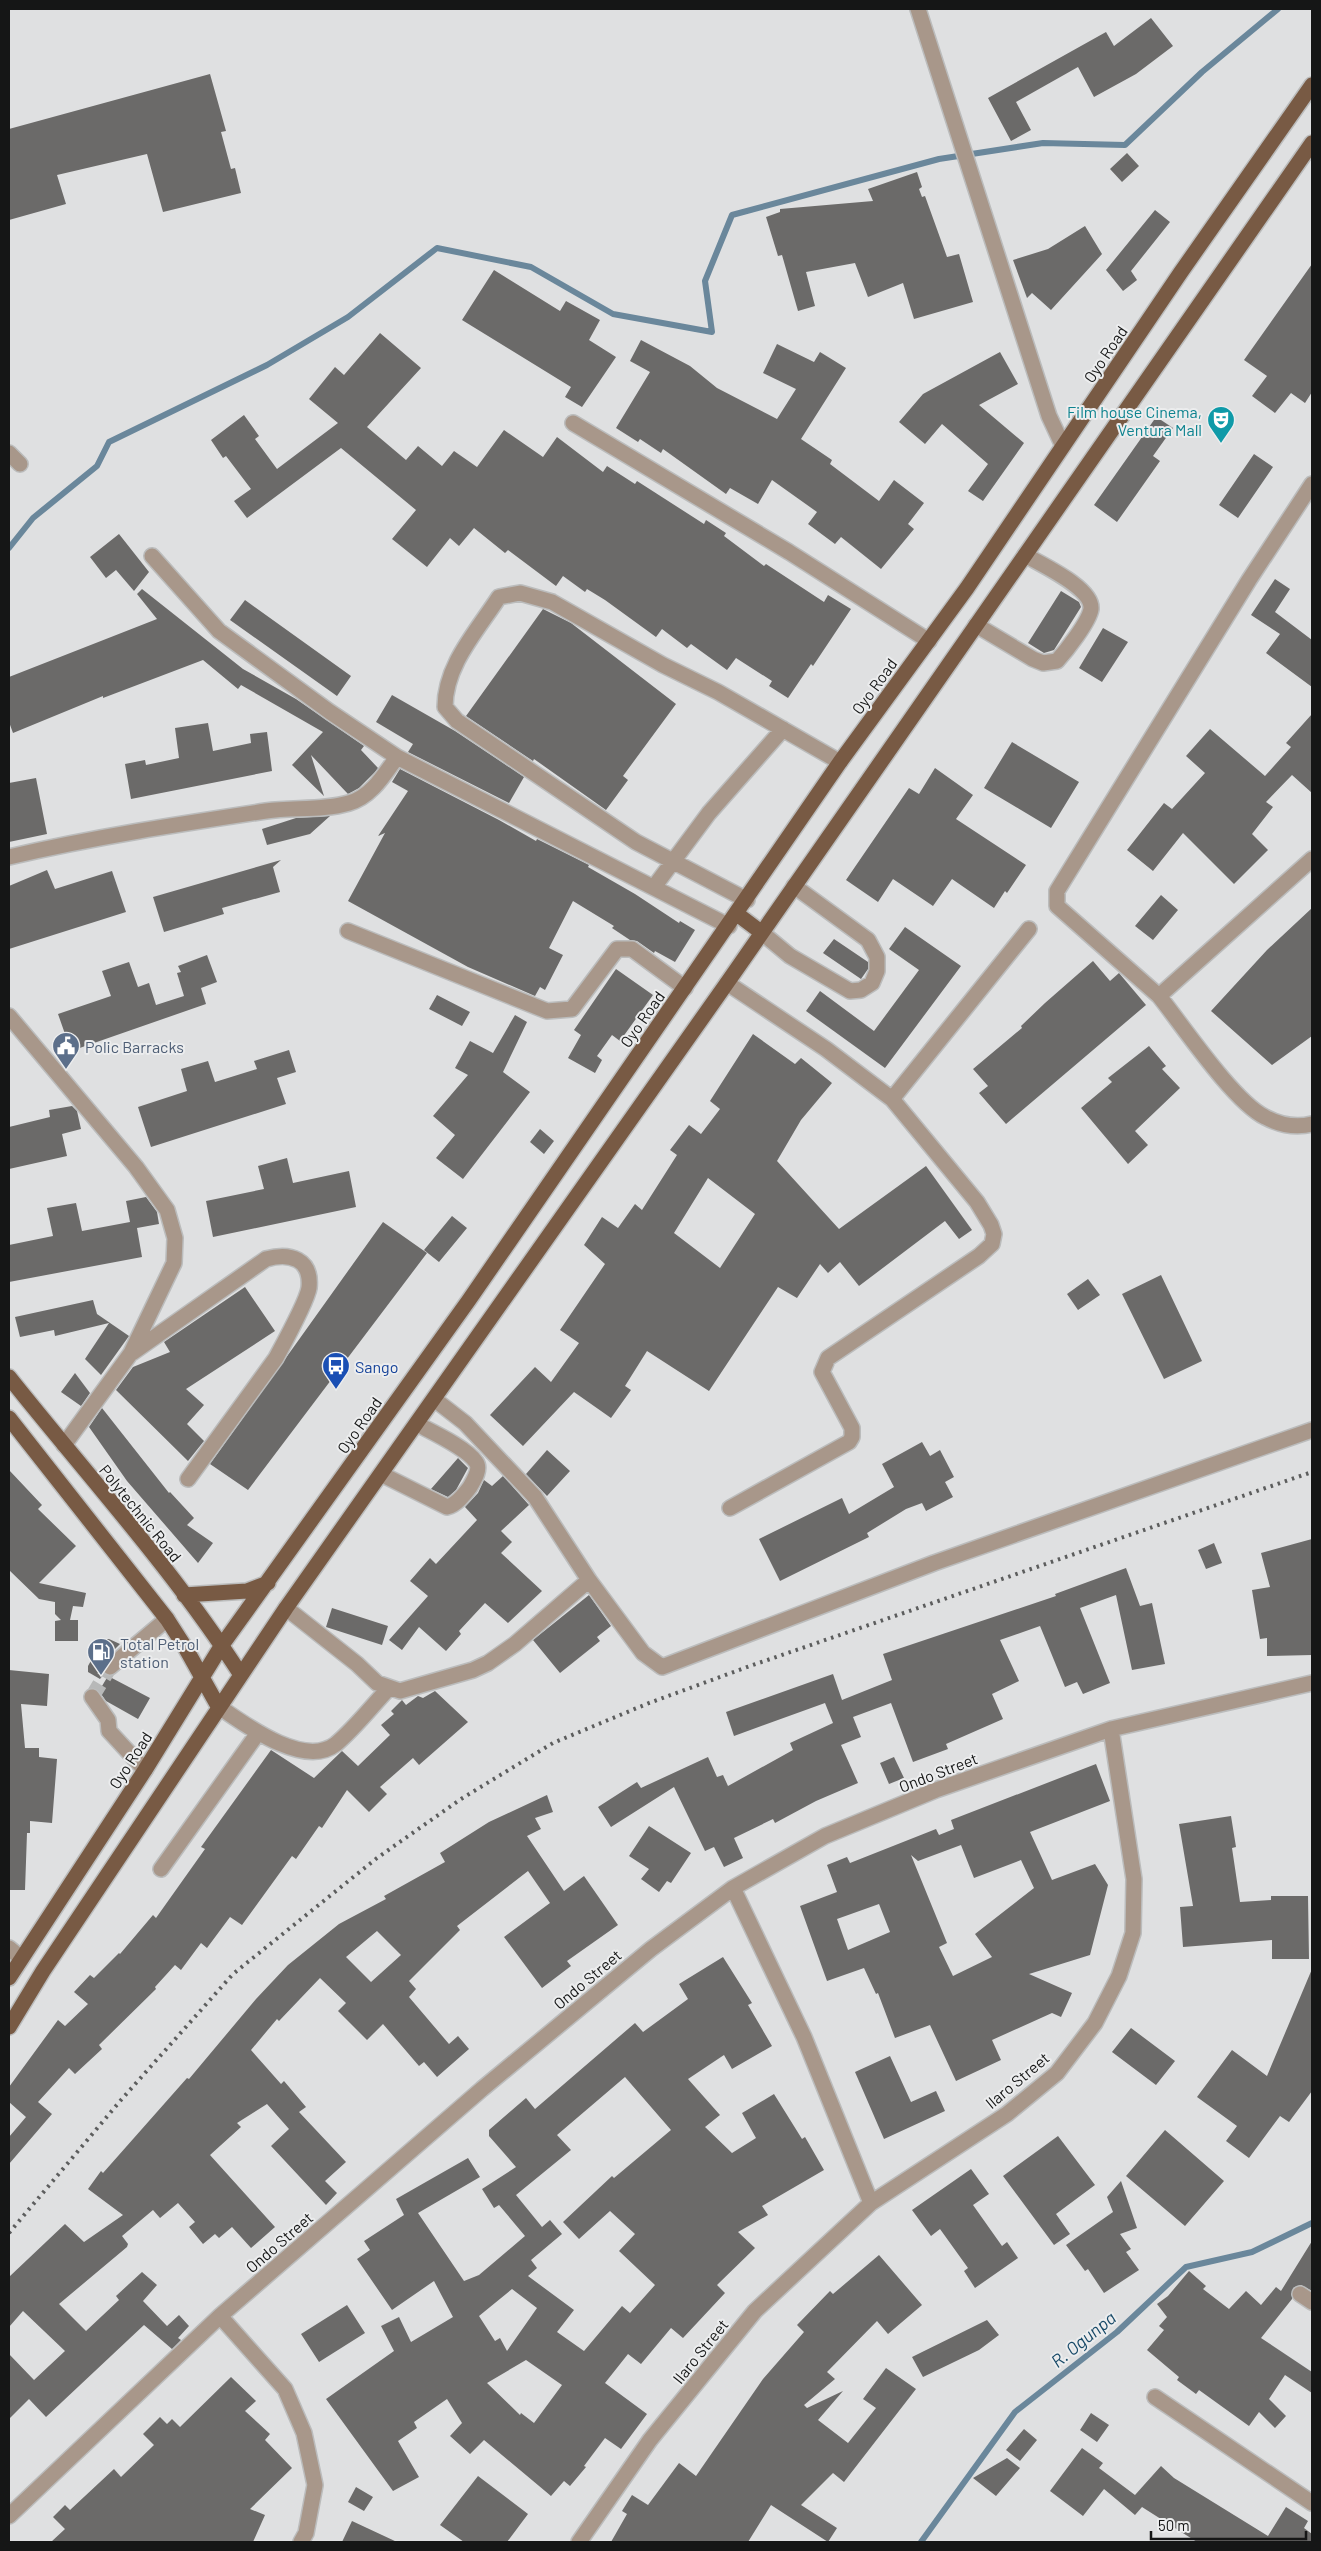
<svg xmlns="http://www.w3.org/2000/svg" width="1321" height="2551" font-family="Barlow,sans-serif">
	<rect width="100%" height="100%" fill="#dfe0e1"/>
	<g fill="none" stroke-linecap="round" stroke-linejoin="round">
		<path stroke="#6a879b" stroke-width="6" d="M9,548L33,518L97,466L109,442L267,365L348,317L437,248L531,267L613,314L712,332L705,281L732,215L939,159L1043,143L1125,145L1202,72L1278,9
			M921,2542L1015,2412L1117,2332L1186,2267L1252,2252L1312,2223"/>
	</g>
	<path fill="#6b6a69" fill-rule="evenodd" d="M1151,18L1173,46L1136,74L1094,97L1078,67L1016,102L1031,130L1011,141L988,98L1106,32L1114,46Z
		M210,74L226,131L221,132L231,169L235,168L241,193L163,212L147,154L57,175L66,204L9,220V129Z
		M1127,153L1139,166L1122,182L1110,169Z
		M917,172L922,187L919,189L922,197L925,196L947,257L959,254L973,302L914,319L903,283L868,297L855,263L806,272L815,306L798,311L782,255L778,256L766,217L780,212V209L873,201L868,189Z
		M1155,210L1170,222L1131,271L1137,280L1123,291L1106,270Z
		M1085,226L1102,254L1051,310L1032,293L1027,298L1013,260L1048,249Z
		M1312,264V392L1305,403L1291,393L1275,413L1252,396L1267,376L1244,360Z
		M494,270L560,311L566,301L600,320L589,340L616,357L582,407L565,397L571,387L462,320Z
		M380,333L421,368L367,427L406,460L418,446L442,466L454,451L477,467L504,430L543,457L557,437L603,472L607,466L635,484L637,481L704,524L706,520L726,533L724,536L764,566L766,564L824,602L828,595L851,609L813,666L811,664L788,698L769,686L772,681L736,658L727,670L691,644L687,648L662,629L656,637L605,600L587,589L585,592L563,576L556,586L508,550L505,553L474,528L459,546L450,538L427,567L392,539L416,510L341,448L247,518L234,501L251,489L226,456L223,458L211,440L244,415L259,436L255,439L277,469L338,423L309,399L335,367L344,375Z
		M641,340L690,366L717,388L777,419L796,389L763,373L777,344L814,362L820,352L846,368L801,439L832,460L830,464L879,501L894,480L924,503L908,524L914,529L881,569L841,537L835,544L808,524L817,512L772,480L758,504L730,488L726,494L663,449L661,453L640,439L638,442L616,428L650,372L630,361Z
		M1000,352L1018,384L979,405L1024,443L983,501L968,491L988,464L942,424L925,444L899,422L923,394Z
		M1154,420H1161L1173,428L1153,456L1160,461L1117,522L1094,505Z
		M1254,454L1273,467L1238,518L1219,505Z
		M119,534L149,572L134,591L116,570L106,578L90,557Z
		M1275,579L1290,589L1275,612L1312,640V687L1266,653L1280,634L1251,615Z
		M142,589L243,669L296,699L364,746L361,750L378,768L375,772L359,788L348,794L311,755L324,796L292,765L323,732L241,685L238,689L203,660L103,698V696L13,733L9,722V677L157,619L137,594Z
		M1061,591L1079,602L1081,607L1054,650L1044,653L1028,643Z
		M245,600L351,676L337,696L230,620Z
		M543,609L571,623L676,704L623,776L628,780L606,810L534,759L533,761L466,716Z
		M1103,628L1128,642L1102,682L1079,668Z
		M392,695L455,731L524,777L509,803L408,752L413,744L376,722Z
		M1312,714V793L1292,775L1266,802L1273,807L1252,834L1268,850L1234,884L1183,833L1153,871L1127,850L1164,803L1172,809L1205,773L1186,756L1210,729L1265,776L1291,747L1286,743Z
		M208,723L213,751L251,743L250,734L267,732L272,771L131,799L125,764L145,760L146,765L179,758L175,728Z
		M1012,742L1079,782L1051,828L984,788Z
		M935,768L973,795L956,819L1026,865L1007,893L1005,891L994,908L952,879L933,906L893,879L878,902L846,880L909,788L919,794Z
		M400,769L499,820L536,841L537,839L589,865L588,867L635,894L679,923L680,921L695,930L675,962L655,951L654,953L637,941L630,940L612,928L614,926L573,901L549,948L563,955L545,990L540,987L535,996L468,967L348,901L385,833L378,836L408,791L392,782Z
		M36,778L47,834L9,842V783Z
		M330,816L310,834L267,845L262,829L296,818Z
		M281,860L273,867L280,892L222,908L224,914L164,932L153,897Z
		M47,870L55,889L112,871L126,912L9,949V886Z
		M1161,895L1178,910L1153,940L1135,926Z
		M1312,908V1036L1272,1065L1211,1011L1267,950Z
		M905,927L961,966L885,1068L806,1011L820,991L874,1031L919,970L889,949Z
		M834,939L868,962V969L861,979L823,953Z
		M207,955L217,982L201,988L206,1004L71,1051L58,1014L111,996L102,971L129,962L138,987L149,983L156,1005L184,996L177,973L181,972L178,966Z
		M1093,961L1110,981L1119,973L1146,1005L1006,1124L979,1093L988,1086L973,1069L1022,1028L1021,1026L1045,1003Z
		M616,969L653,995L620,1041L612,1035L597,1056L602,1060L595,1073L568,1058L581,1035L574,1030Z
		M437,995L470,1012L462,1026L429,1009Z
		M515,1015L527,1022L503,1072L530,1092L463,1179L436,1158L455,1135L433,1116L468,1075L455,1068L470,1041L493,1053Z
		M753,1034L795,1064L801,1058L832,1083L801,1120L777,1161L839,1229L926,1166L972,1230L959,1239L945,1221L859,1286L840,1262L828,1273L820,1264L797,1298L778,1287L709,1391L647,1351L625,1386L631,1390L611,1418L574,1392L523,1446L490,1415L535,1367L551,1382L579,1343L560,1330L605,1264L584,1245L602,1217L618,1228L635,1204L642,1210L677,1155L670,1150L689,1125L701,1134L720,1109L710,1101ZM708,1178L755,1214L720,1268L674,1233Z
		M1149,1046L1166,1066L1162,1069L1180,1088L1135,1131L1148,1145L1128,1164L1081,1108L1112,1082L1108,1078Z
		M289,1050L296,1072L277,1078L286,1104L151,1147L138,1107L187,1091L181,1069L208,1061L215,1082L257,1069L254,1061Z
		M72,1106L77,1111L81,1129L62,1134L67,1156L9,1169V1127L50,1117L49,1110Z
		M540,1129L554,1141L544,1154L530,1142Z
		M287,1158L293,1183L349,1171L356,1207L213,1237L206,1201L264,1189L258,1166Z
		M146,1197L157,1212L159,1224L137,1228L142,1257L9,1282V1245L53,1236L47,1208L76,1203L82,1231L130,1222L126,1201Z
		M452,1216L467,1228L439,1262L424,1250Z
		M383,1222L427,1253L248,1490L210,1464Z
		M1161,1275L1202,1361L1164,1379L1122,1294Z
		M1088,1279L1100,1295L1078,1310L1067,1294Z
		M245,1287L275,1331L186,1389L204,1405L187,1424L204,1441L188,1461L116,1390L133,1367L170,1352L164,1342Z
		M93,1300L97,1314L129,1336L101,1375L85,1359L109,1323L55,1336L54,1330L20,1337L15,1317Z
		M75,1373L90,1393L81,1406L61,1392Z
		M102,1408L169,1493L170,1492L194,1518L187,1525L213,1543L198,1563L127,1481L89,1427Z
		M922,1442L930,1456L940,1450L954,1477L945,1482L953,1497L926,1511L922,1503L906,1509L867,1533L869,1537L780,1581L759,1539L842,1498L849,1514L894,1487L882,1464Z
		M547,1450L570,1471L547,1496L526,1474Z
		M458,1458L468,1468L456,1490L448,1497L431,1489Z
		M9,1470L42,1505L38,1509L76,1546L39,1583L86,1593L83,1607L73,1606L70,1620H78V1641H55V1621L61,1620L55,1614V1602L39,1599L9,1570Z
		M503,1476L529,1505L501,1531L512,1542L501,1553L542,1591L508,1623L485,1603L459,1631L461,1634L446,1651L419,1627L402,1650L389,1640L428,1596L410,1581L430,1558L436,1564L477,1520L465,1507L478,1493L484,1480L492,1486Z
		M1312,1539V1655L1267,1656V1638L1260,1639L1252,1590L1270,1587L1261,1553Z
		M1214,1543L1222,1563L1206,1569L1198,1550Z
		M1126,1568L1140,1606L1152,1603L1165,1664L1132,1670L1116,1595L1080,1608L1110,1683L1083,1694L1077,1682L1065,1687L1040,1626L1000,1640L1019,1681L992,1694L1003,1719L946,1744L948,1749L913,1762L891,1703L853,1717L861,1737L841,1745L858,1783L816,1801L775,1823L773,1819L734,1838L743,1858L724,1867L714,1847L705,1851L674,1787L611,1827L598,1807L637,1782L641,1788L708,1757L717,1777L723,1775L728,1786L793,1750L790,1743L833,1723L825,1703L734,1736L726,1712L833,1674L842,1700L892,1680L883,1654L1056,1596L1055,1594Z
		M589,1595L611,1626L597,1637L600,1641L560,1673L533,1640Z
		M332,1608L388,1626L382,1645L326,1627Z
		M103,1639H109L120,1644L101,1663L104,1674L100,1679L88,1672V1666Z
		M9,1670L49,1674L47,1706L21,1704L25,1748H39V1757L57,1759L52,1823L30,1821V1833H27L25,1890H9Z
		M108,1676L150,1698L138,1719L106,1701L99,1691Z
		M435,1691L468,1722L419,1765L413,1758L380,1787L387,1794L369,1812L347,1790L322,1828L319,1826L296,1859L292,1856L242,1925L230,1917L207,1948L201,1943L181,1970L175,1965L155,1987L156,1989L99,2045L102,2049L75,2074L69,2068L38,2102L52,2114L9,2164V2137L26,2117L9,2102V2087L58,2020L65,2026L88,2004L74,1992L90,1975L94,1978L119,1953L120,1954L153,1915L156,1918L205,1849L201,1847L271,1750L314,1778L342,1751L358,1766L390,1735L381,1725L394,1714L391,1711L402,1700L406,1705L418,1696L423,1698Z
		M894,1757L904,1778L889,1784L880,1763Z
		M1096,1764L1110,1801L1030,1832L1052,1880L1095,1864L1108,1885L1090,1955L1029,1974L1072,1993L1061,2017L1052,2013L992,2040L1001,2060L956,2081L930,2025L895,2038L878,1993L876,1994L864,1968L827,1981L800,1906L837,1892L827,1865L847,1857L850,1863L936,1829L939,1835L954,1829L951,1820ZM961,1845L974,1878L1021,1860L1034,1888L975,1934L992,1957L953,1976L939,1947L947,1943L911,1855L918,1861ZM879,1904L890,1932L848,1950L837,1919Z
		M547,1795L553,1812L535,1818L541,1829L527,1836L564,1891L584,1876L618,1925L567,1961L571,1966L542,1988L504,1937L550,1903L528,1871L457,1926L460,1930L409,1981L416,1989L409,1997L449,2044L458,2036L469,2049L437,2077L424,2062L419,2066L383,2024L367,2040L338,2011L346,2003L320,1978L279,2021L277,2019L251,2050L281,2084L284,2081L306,2107L299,2112L346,2162L325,2181L337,2193L326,2205L271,2146L289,2129L267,2104L237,2123L241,2127L210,2155L275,2227L251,2248L232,2227L219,2238L215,2234L203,2244L189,2227L195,2222L178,2203L160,2218L153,2210L122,2236L128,2244L127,2247L59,2304L86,2331L119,2300L116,2296L142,2272L157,2285L143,2301L167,2326L179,2315L189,2326L178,2338L181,2340L172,2349L144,2325L46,2417L29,2399L9,2419V2354L34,2380L65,2351L23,2311L9,2327V2277L65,2224L84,2242L123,2215L88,2189L101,2171L103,2173L187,2078L189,2079L256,1999L288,1965L339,1924L386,1899L384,1896L445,1862L440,1853L489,1822ZM377,1931L401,1955L371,1982L346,1957Z
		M1231,1816L1236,1847L1232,1848L1240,1902L1271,1900V1896H1308L1309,1959H1272V1940L1183,1947L1180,1907L1193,1906L1179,1824Z
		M649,1826L691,1853L671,1883L667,1881L659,1892L641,1879L649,1869L629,1856Z
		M723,1957L752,2003L748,2005L772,2046L732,2069L724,2055L688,2079L720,2115L705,2127L732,2153L756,2138L742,2113L774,2094L802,2139L805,2137L824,2170L762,2206L768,2215L738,2232L755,2248L717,2285L725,2293L683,2338L671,2328L641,2364L628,2354L605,2383L647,2414L621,2449L605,2438L584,2466L586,2467L570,2486L564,2481L551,2496L484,2440L470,2454L450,2436L462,2423L447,2399L414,2422L417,2428L398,2441L419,2477L393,2491L326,2399L394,2351L381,2326L399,2317L411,2342L453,2317L434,2281L392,2310L357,2259L370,2250L364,2241L404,2215L396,2199L468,2158L480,2177L418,2213L464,2281L479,2275L525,2236L499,2205L494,2208L482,2189L516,2167L489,2136V2130L526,2098L535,2109L635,2023L643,2032L688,1999L679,1984ZM625,2077L671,2130L614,2178L612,2176L563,2222L579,2239L610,2211L635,2234L619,2251L655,2285L630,2313L622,2306L584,2351L557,2332L574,2310L528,2276L537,2268L531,2260L562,2234L550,2220L542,2227L516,2195L571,2150L557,2135ZM512,2289L537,2308L507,2351L500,2338L495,2341L479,2316ZM526,2360L562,2385L534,2423L521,2413L520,2415L487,2383Z
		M1312,1969V2091L1289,2122L1280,2116L1249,2158L1226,2141L1237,2126L1197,2097L1232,2050L1267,2076Z
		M1131,2028L1175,2061L1156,2085L1112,2052Z
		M890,2056L911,2102L936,2091L945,2111L884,2139L855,2072Z
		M1165,2130L1224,2181L1185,2226L1126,2176Z
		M1058,2136L1095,2185L1056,2214L1070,2234L1054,2245L1003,2176Z
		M971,2169L989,2194L973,2205L1002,2246L1007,2242L1018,2258L975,2288L964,2271L968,2268L940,2229L931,2236L912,2210Z
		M1121,2181L1137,2228L1120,2234L1131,2249L1126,2252L1139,2270L1104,2293L1088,2269L1085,2271L1066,2245L1113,2212L1107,2197Z
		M1312,2241V2291L1301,2285L1293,2288L1292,2299L1261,2338L1312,2372V2393L1285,2375L1269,2399L1286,2416L1275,2428L1259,2412L1249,2426L1199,2390L1196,2394L1177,2380L1179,2377L1147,2350L1164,2330L1159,2326L1167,2317L1157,2304L1168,2296L1189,2271L1206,2286L1203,2289L1229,2309L1246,2291L1261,2305L1276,2287L1281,2291Z
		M879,2255L922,2305L888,2334L877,2321L827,2372L835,2379L804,2405L807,2408L843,2391L818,2420L848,2443L876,2408L863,2399L886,2368L916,2389L844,2482L833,2473L801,2505L837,2528L828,2542L771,2505L748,2542H611L627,2514L622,2511L632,2495L648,2505L679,2463L696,2476L763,2379L804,2332L797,2325L830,2291L833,2294Z
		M347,2305L365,2333L319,2362L301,2334Z
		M987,2320L999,2335L979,2350L923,2377L912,2357Z
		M231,2377L256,2401L245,2411L270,2434L265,2440L292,2468L250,2509L265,2515L253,2542H51L65,2529L53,2517L65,2505L70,2510L114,2469L121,2477L154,2445L143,2434L160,2417L167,2424L172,2419L180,2427Z
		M1091,2413L1109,2425L1097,2442L1080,2430Z
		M1024,2429L1037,2440L1020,2461L1006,2450Z
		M1082,2448L1103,2463L1099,2468L1135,2495L1161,2466L1174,2478L1268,2536L1286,2507L1308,2521L1304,2528L1312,2534V2542H1197L1142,2507L1135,2515L1104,2489L1083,2516L1050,2491Z
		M1007,2458L1020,2468L996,2496L973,2478Z
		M478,2476L528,2514L507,2542H464L440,2525Z
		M356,2487L373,2497L364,2511L348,2502Z
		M352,2521L397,2542H342Z"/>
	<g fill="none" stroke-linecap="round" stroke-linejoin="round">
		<path stroke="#b7b8b8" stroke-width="15" stroke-dasharray="15 8" stroke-linecap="butt" d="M92,1697L110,1667"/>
		<defs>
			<path id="minor" d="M918,9L1049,416L1063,446
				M573,423L789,552L929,641
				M9,453L20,464
				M1312,484L1249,580L1057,891V906L1159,996L1312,859
				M152,556L219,631L330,712L397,757L729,926
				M976,625L1033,659L1043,663L1057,661C1066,651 1089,622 1091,609C1093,588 1042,565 1025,555
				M9,857C94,837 180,824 266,811C293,807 322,811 349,803C371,797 384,775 397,757
				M654,887L709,813L783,729
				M747,900L636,842L457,721L445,707C445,665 477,631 499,597L520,593L552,602L663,665L718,692L840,762
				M348,931L547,1011L572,1009L617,949H632L685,988
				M761,932L790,956L850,991L861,990L872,983L877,971V957L868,940L794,886
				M727,983L826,1049L892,1099L977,1202L991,1225L994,1234L992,1244L979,1256L828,1358L822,1372L852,1428V1437L849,1442L730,1508
				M1159,996C1183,1026 1233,1101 1265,1117C1280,1125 1296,1128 1312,1124
				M9,1016L136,1167L167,1210L175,1238L174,1263L131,1353L64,1445
				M892,1099L1029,929
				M132,1353L266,1259C290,1252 312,1259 309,1288C307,1301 283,1345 276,1358L188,1479
				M381,1474L447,1507C456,1505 464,1495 470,1487C474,1480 481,1469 476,1462C467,1448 432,1432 417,1424
				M589,1580L643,1653L662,1667L934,1563L1312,1430
				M286,1608L357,1664L377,1683L400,1691L473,1670L488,1663L515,1644L589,1580L535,1497L465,1423L434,1399
				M110,1667L167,1619
				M92,1697L108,1720L109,1731L145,1770
				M218,1706C244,1724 304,1769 336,1744C355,1728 372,1706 389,1688
				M161,1869L258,1733
				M733,1888L804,2037L871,2203
				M9,1948L21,1958
				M1300,2294L1312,2302
				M220,2316L285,2389L304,2433L315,2485L306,2533L301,2542
				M1155,2397L1312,2503
				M9,2516L220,2316L482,2089L651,1949L733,1888L825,1836L936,1790L1111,1729L1312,1683
				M579,2542L650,2440L755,2311L871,2203L1007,2114L1057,2073L1095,2023L1119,1976L1133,1933L1134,1879L1111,1729"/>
			<path id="major" d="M737,914L761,932
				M9,1377C87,1475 173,1569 241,1675
				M9,1418L167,1619L185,1647L218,1706
				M184,1595L247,1591L268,1583
				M9,1978L145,1770L222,1645L469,1300L840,762L967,588L1181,272L1312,85
				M9,2027L43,1971L286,1608L727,983L1312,143"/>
		</defs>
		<use href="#minor" stroke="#bbbcbc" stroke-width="18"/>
		<use href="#major" stroke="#bbbcbc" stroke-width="18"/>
		<use href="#minor" stroke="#a8978a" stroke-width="15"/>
		<use href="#major" stroke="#785a44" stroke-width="15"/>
		<path stroke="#5c5d5d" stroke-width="4" stroke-dasharray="2.5 5" stroke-linecap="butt" d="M9,2233L121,2100L233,1974L377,1858L461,1799L553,1743L649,1703L750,1666L1312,1472"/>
	</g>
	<defs>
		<symbol id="theatre-pin" viewBox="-11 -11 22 30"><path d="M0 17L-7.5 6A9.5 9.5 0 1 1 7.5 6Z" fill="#0f9aa8" stroke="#ecedee"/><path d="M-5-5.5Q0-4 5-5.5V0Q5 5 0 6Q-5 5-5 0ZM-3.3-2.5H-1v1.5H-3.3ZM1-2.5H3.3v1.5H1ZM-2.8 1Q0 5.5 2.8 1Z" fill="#fff"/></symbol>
		<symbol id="civic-pin" viewBox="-11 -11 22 30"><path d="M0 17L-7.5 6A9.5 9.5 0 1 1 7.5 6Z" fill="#5c6f8a" stroke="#ecedee"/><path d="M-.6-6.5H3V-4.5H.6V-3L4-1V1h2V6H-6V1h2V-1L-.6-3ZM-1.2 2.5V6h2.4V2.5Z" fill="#fff"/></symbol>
		<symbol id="bus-pin" viewBox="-11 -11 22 30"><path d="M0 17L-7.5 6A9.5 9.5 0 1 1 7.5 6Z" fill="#1a4fb4" stroke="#ecedee"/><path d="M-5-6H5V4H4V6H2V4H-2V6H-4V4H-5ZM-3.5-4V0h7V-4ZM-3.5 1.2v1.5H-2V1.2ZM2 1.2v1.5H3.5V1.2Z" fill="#fff"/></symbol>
		<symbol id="fuel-pin" viewBox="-11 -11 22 30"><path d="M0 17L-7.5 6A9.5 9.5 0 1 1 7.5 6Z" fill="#5c6f8a" stroke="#ecedee"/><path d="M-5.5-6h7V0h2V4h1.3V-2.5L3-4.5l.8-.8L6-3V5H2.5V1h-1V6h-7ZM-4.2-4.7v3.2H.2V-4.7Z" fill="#fff"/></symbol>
	</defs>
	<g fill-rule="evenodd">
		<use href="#theatre-pin" x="1205" y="404" width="32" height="43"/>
		<use href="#civic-pin" x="50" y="1030" width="32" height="43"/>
		<use href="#bus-pin" x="320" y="1350" width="32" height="43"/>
		<use href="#fuel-pin" x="85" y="1636" width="32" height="43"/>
	</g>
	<g text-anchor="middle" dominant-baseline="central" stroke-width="4" stroke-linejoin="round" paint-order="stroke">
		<g font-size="16" fill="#151616" stroke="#ecedee">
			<text transform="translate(1105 354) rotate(-56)">Oyo Road</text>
			<text transform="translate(874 686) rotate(-54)">Oyo Road</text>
			<text transform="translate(642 1019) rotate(-55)">Oyo Road</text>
			<text transform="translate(359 1425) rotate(-55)">Oyo Road</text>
			<text transform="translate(141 1513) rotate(51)">Polytechnic Road</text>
			<text transform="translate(130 1760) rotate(-57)">Oyo Road</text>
			<text transform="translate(938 1772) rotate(-21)">Ondo Street</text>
			<text transform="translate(587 1979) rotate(-40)">Ondo Street</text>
			<text transform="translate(1017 2080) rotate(-40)">Ilaro Street</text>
			<text transform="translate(279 2242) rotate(-41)">Ondo Street</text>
			<text transform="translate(700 2351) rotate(-51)">Ilaro Street</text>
		</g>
		<g font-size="16" fill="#0d838f" stroke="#ecedee" text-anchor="end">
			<text x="1202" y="411">Film house Cinema,<tspan x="1202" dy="18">Ventura Mall</tspan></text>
		</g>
		<g font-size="16" fill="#4e5e75" stroke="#ecedee" text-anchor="start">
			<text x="85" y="1046">Polic Barracks</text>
			<text x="120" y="1643">Total Petrol<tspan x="120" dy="18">station</tspan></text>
		</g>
		<g font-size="16" fill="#164399" stroke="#ecedee" text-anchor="start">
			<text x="355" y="1366">Sango</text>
		</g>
		<g font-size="18" font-style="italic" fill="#184a68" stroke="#ecedee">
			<text transform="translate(1083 2339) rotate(-39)">R. Ogunpa</text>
		</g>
	</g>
	<rect width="1321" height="2551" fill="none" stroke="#151616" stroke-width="20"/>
	<path d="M1151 2531v8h155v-8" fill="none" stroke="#151616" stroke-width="2.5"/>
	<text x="1158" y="2531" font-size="15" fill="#151616" stroke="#ecedee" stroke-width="4" paint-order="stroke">50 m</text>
</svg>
